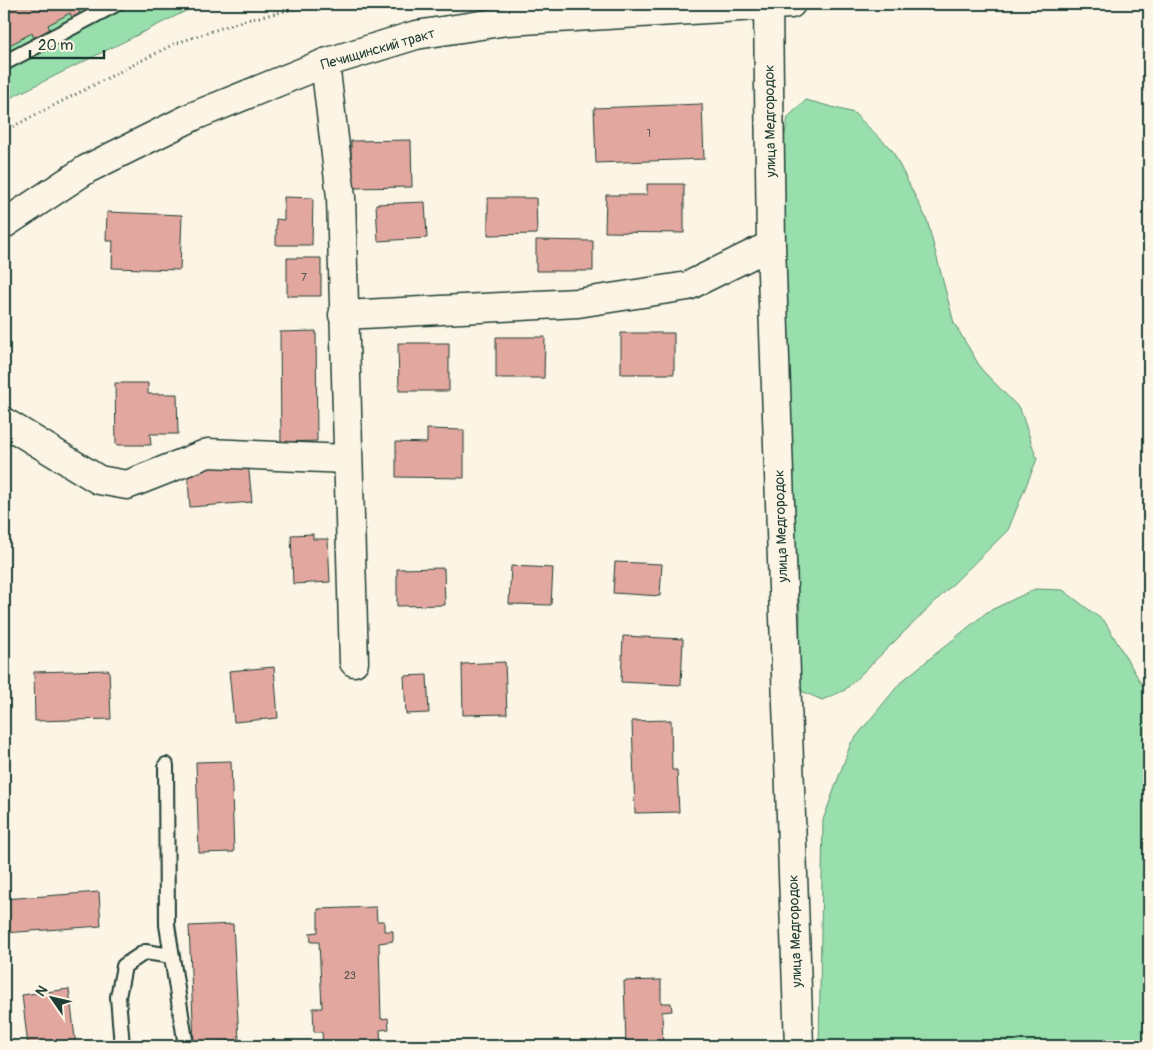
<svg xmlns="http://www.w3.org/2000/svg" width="1153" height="1050" font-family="Pangolin,sans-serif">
	<rect width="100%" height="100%" fill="#fcf5e5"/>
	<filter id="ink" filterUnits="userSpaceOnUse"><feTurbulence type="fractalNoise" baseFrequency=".02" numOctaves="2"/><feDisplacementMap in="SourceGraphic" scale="10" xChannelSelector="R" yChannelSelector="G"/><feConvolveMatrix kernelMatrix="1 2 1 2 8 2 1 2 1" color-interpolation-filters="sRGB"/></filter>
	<g filter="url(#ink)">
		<path fill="#99dfad" stroke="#5c8e70" d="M4,4H196V6L4,101Z
			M806,100L854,113L892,150L927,220L954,323L982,370L1020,409L1037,459L1008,530L845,690L822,700L799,690L800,609L782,433L779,168L788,117Z
			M1035,589L1063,590L1105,622L1147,693L1149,701V1022L1143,1046H819L823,820L851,743L901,682L987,612Z"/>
		<path fill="#e2a89f" stroke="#1f3d34" d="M4,4H87L78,9L80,14L72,18L70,13L48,25L50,30L34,38L32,33L4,48Z
			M702,104L704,159L596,163L594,108Z
			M411,140L412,187L351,188V141Z
			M647,184H684V233L605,232L606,195H647Z
			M284,197L313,198L312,245H276V219L284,220Z
			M488,198H536L537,234L488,235Z
			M425,202L427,238L378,241L376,204Z
			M107,212L182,215L180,270L112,268L113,241H106Z
			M536,240L593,241V271H536Z
			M287,258H321V296H287Z
			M316,331L317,441L281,442L280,332Z
			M621,333H674V374H621Z
			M496,337H545L544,378H496Z
			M398,343H449V391H399Z
			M115,383H148V394H177L178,434H150L151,445H116Z
			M427,429L464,430V478L396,477V442L427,443Z
			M248,462L252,502L190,507L187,467Z
			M313,534V539H328L330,582L293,584L291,535Z
			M615,562L662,564L660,596L613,593Z
			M511,566L553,568L551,605L509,604Z
			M444,568L445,605L397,606V569Z
			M623,636L683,639L681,685L621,682Z
			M505,662L507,714L463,715L462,664Z
			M274,667L278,718L234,722L229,671Z
			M109,670L111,719L35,721L34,672Z
			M427,675L429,713L406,714L404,676Z
			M671,720L672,770H677L679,812L635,813L632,721Z
			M231,761L234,852L199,853L196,762Z
			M99,892L101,926L4,933V899Z
			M376,907L377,921H384V931H393V941L379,943L381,1019L388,1018L389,1029L380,1030L381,1046H323L322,1032H314L313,1008H322L319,942H311L310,933L318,932V909Z
			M233,924L239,1040L194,1043L189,926Z
			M661,980V1003H671L672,1011L662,1012L663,1046H626L624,981Z
			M69,989L76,1046H28L22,995Z"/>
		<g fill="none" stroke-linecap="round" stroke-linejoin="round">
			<defs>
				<path id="lane" d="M4,63L116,4
					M166,765L167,925L186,1046
					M122,1046L118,997L124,966L145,952L172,956"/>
				<path id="street" d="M768,6L771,245L799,1046
					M325,63L341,197L354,662
					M343,315L578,303L688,286L771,245
					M4,422L99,480L127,485L208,453L347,459"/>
				<path id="secondary" d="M4,224L87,169L194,116L325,63L416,35L507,21L791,4"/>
			</defs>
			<use href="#lane" stroke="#1f3d34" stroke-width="18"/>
			<use href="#street" stroke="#1f3d34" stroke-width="31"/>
			<use href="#secondary" stroke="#1f3d34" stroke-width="31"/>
			<path stroke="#1f3d34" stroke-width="3" stroke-dasharray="1 4" stroke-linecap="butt" d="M4,131L174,44L242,21L317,4"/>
			<use href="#lane" stroke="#fcf5e5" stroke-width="14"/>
			<use href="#street" stroke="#fcf5e5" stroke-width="28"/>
			<use href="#secondary" stroke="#fcf5e5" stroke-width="28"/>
		</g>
	</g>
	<g text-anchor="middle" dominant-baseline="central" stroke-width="5" stroke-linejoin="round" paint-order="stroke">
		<g font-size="11" fill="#50584f">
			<text x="649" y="133">1</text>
			<text x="304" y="277">7</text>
			<text x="350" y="975">23</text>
		</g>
		<g font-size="14" fill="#1f3d34" stroke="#fcf5e5">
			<text transform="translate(378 49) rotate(-16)">Печищинский тракт</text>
			<text transform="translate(770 121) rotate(-91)">улица Медгородок</text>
			<text transform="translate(781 526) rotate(-92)">улица Медгородок</text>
			<text transform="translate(795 931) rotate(-92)">улица Медгородок</text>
		</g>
	</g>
	<rect width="1153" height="1050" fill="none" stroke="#fcf5e5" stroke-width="20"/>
	<rect x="10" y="10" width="1133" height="1030" fill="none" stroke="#1f3d34" stroke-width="2" filter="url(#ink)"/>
	<g transform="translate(52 998) rotate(304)" stroke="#fcf5e5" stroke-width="4" paint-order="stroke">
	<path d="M0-4L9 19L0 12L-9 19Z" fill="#1f3d34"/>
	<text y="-8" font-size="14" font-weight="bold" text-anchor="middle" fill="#1f3d34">N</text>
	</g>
	<path d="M30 50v8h74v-8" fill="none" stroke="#1f3d34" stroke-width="2.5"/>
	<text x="38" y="50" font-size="15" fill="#1f3d34" stroke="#fcf5e5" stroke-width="4" paint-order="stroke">20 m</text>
</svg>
